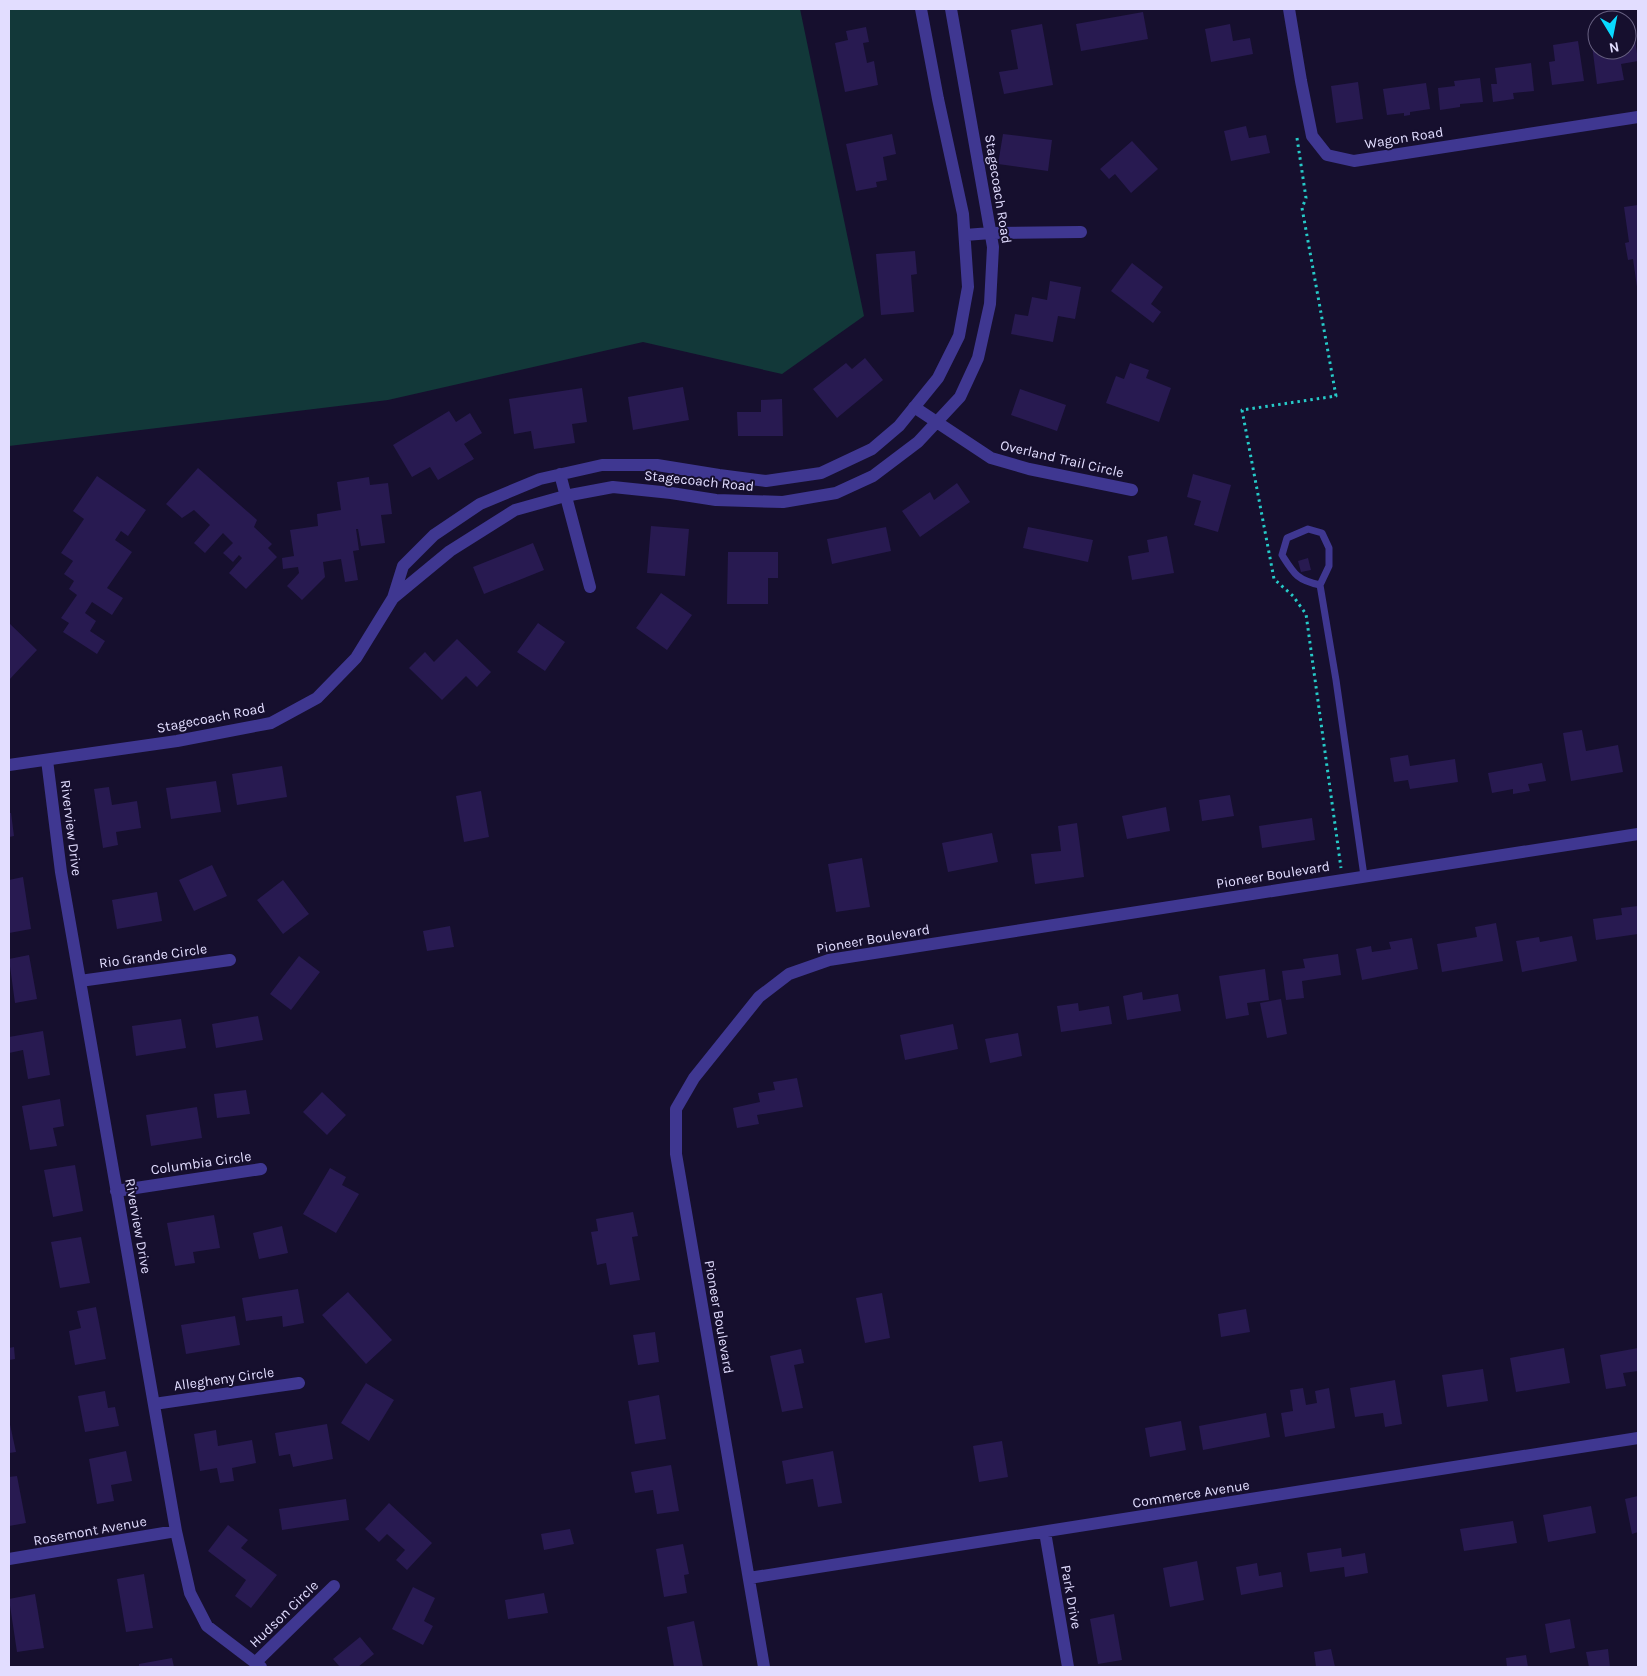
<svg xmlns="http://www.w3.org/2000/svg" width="1647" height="1676" font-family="Karla,sans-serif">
	<rect width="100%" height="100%" fill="#160f2e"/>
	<path fill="#123839" d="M9,9H800L864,316L782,374L643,342L388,400L9,446Z"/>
	<path fill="#281a51" d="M1143,12L1148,39L1081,51L1076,24Z
		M1042,24L1053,85L1004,94L999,72L1018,69L1011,30Z
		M1230,24L1233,41L1250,38L1253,54L1211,62L1205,29Z
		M866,27L869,42L863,43L867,63L874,61L878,85L845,92L835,43L848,40L846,31Z
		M1635,39L1638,61L1621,64L1624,80L1597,84L1592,45L1597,44V50H1627V40Z
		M1578,41L1584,81L1552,85L1549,62L1555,61L1553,45Z
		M1531,63L1534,91L1513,93L1514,99L1493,102L1491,84H1497L1495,68Z
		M1480,78L1483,102L1460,104V107L1440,110L1438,88L1455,86L1454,81Z
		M1358,82L1363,119L1336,123L1331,86Z
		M1426,83L1430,109L1410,112V115L1404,116V113L1387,115L1383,89Z
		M1246,126L1249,138L1266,135L1270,153L1231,161L1224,131Z
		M892,134L896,154L883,157L887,180L876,182L877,187L856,191L846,144Z
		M1003,134L1052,140L1048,171L998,164Z
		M1132,141L1158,169L1131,193L1115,174L1109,179L1100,169Z
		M1638,205V287H1637L1633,259L1628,260L1625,243L1629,242L1624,207Z
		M915,251L917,274L911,275L914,312L881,315L876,254Z
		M1132,263L1163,287L1151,304L1161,312L1153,323L1111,291Z
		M1050,281L1081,287L1075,319L1058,316L1053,342L1011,334L1015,314L1028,316L1032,297L1047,300Z
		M865,358L883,380L837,418L813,389L846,363L852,369Z
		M1130,363L1149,370L1146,378L1171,388L1159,422L1106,403L1116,376L1124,379Z
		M683,387L689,420L633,430L628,397Z
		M582,388L587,422L572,424L575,443L534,449L531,431L514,434L509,399Z
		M1020,389L1066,405L1057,431L1011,415Z
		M782,399L783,436H738L737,412H761V400Z
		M449,411L456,422L470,413L482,433L464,444L474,459L438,480L430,467L412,477L393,445Z
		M198,468L257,520L254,527L272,544L268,548L277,557L246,589L229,573L242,558L239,555L233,562L223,553L233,543L223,533L205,553L194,543L210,525L194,510L182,518L166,504Z
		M1193,474L1231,485L1218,532L1194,525L1201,501L1187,497Z
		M97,476L146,510L128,536L121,531L115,540L132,552L107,588L123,598L112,615L92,602L85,613L96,621L90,631L105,641L97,654L63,632L69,623L61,618L77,595L69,589L74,581L64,574L73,561L61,553L84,519L73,511Z
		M369,477L370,485L388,483L392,514L381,515L385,543L361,546L358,529H356L359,550L353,551L358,580L345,582L341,559L323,562L325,577L302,600L287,586L299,573L298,567L283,569L282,558L294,556L290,530L318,526L317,514L341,510L337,482Z
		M957,483L970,502L920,537L902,511L930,492L934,500Z
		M651,526L689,529L685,576L647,573Z
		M886,527L891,551L832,564L827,539Z
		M1028,527L1093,540L1088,562L1023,548Z
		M1167,536L1174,573L1132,580L1128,556L1149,552L1147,540Z
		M533,543L544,570L484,594L473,567Z
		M728,552H778V578H768V604H727Z
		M1308,558L1311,570L1301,572L1298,561Z
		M661,593L692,615L667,650L636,628Z
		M9,623L37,650L9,680Z
		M538,623L565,642L545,671L517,652Z
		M457,639L491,672L477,687L466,676L442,700L409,668L425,652L434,662Z
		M1582,730L1586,751L1618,745L1623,772L1571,781L1563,733Z
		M1408,755L1410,766L1455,759L1458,782L1410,789L1408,780L1394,782L1390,758Z
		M1542,763L1546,781L1528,784L1530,791L1513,794V789L1492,793L1488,773Z
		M282,766L287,797L237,805L232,774Z
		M216,781L221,812L171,819L166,788Z
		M109,787L112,805L137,801L141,828L116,832L118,845L103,848L94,789Z
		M481,791L489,837L464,842L456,796Z
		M1230,795L1234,816L1202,821L1199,800Z
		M1166,807L1170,831L1127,839L1122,816Z
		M9,813H11L14,836L9,837Z
		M1312,818L1315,840L1262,848L1259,826Z
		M1077,823L1084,877L1035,884L1031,854L1061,851L1058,826Z
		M992,833L998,862L948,872L942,843Z
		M862,858L870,907L836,912L828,864Z
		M212,865L227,896L194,911L179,880Z
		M23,877L31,929L9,933V880Z
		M283,880L309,914L283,934L257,900Z
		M157,892L162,921L117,929L112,900Z
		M1638,906V934L1596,940L1593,919L1622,915L1621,908Z
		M1496,923L1503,961L1442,972L1437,944L1477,937L1475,927Z
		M450,926L454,947L427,951L423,931Z
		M1572,936L1577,961L1522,972L1516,941L1539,937L1540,942Z
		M1412,938L1418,969L1362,980L1356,949L1371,946L1372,952L1391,949L1389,942Z
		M1338,954L1341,975L1302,981L1304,998L1286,1000L1282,971L1305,968L1303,959Z
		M29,955L37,999L15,1003L9,959Z
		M299,956L320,972L291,1010L270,994Z
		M1265,969L1269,1000L1247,1003L1249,1015L1226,1019L1219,976Z
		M1142,992L1143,1000L1178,994L1181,1011L1127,1020L1123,996Z
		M1281,999L1287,1034L1267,1038L1260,1003Z
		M1078,1003L1079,1011L1109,1006L1112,1024L1061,1032L1057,1006Z
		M258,1016L263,1040L216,1048L212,1024Z
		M181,1019L186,1048L136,1056L132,1026Z
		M953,1024L958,1049L905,1060L900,1035Z
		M43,1031L50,1075L28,1079L23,1050L9,1053V1037Z
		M1018,1033L1022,1056L990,1063L985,1039Z
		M797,1078L803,1107L757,1115L759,1124L737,1128L733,1108L760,1102L758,1093L775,1090L773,1082Z
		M246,1090L250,1114L217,1118L214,1094Z
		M322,1092L346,1115L327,1135L303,1112Z
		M60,1099L64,1126L53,1128L57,1146L30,1150L22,1106Z
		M197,1107L202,1138L151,1146L146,1115Z
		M75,1165L83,1211L53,1217L44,1170Z
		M330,1168L346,1177L342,1185L359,1194L336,1233L303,1214Z
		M633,1212L638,1236L632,1237L640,1280L610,1285L606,1263L597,1265L591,1232L598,1231L596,1219Z
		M214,1215L220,1248L193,1252L195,1263L175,1266L167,1223Z
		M282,1226L288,1253L259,1259L253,1233Z
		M81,1237L90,1283L60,1288L51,1242Z
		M298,1289L304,1323L283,1327L282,1316L246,1321L242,1298Z
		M348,1292L392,1340L366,1364L322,1315Z
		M882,1293L890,1338L865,1343L856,1298Z
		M96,1307L106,1359L75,1365L69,1331L81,1328L77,1311Z
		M1246,1309L1250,1332L1221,1337L1218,1314Z
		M235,1316L240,1345L186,1354L181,1325Z
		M655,1332L659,1362L638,1365L633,1335Z
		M14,1347L15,1359L9,1360V1348Z
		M1564,1348L1570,1383L1516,1392L1510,1358Z
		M1638,1348V1371L1623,1373L1626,1386L1606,1389L1600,1355Z
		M801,1349L804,1363L794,1365L803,1408L782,1412L770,1356Z
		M1483,1369L1488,1401L1447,1407L1442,1375Z
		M1395,1380L1402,1424L1385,1427L1383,1413L1355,1417L1350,1388Z
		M366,1383L394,1400L369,1441L341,1423Z
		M1303,1388L1306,1405L1317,1403L1315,1391L1329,1388L1335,1428L1285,1437L1281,1413L1293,1411L1290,1390Z
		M105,1391L108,1408L115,1407L119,1426L85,1432L78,1396Z
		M659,1395L666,1439L635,1444L628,1401Z
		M1266,1413L1270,1437L1203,1450L1199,1426Z
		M9,1420L16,1452L9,1453Z
		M1181,1421L1186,1450L1150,1457L1145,1428Z
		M327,1424L333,1459L293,1467L290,1454L279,1456L275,1433Z
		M216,1430L218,1446L252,1440L256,1463L232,1468L234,1481L220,1483L217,1468L200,1471L194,1434Z
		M1002,1441L1008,1477L979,1482L973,1446Z
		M126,1451L132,1481L111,1485L114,1501L97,1504L89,1459Z
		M833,1451L842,1503L818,1507L813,1479L786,1484L782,1461Z
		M671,1465L679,1511L657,1514L653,1490L635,1493L631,1472Z
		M17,1476L26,1523L9,1526V1477Z
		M1638,1496V1532L1632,1534L1625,1499Z
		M346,1499L349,1520L282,1530L279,1509Z
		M389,1503L432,1543L407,1570L396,1560L405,1550L387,1534L379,1542L365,1529Z
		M1591,1506L1596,1533L1548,1542L1543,1515Z
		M1513,1521L1517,1543L1464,1551L1460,1529Z
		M228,1525L248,1540L241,1548L277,1575L251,1608L235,1596L246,1580L208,1551Z
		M570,1529L574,1544L544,1550L541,1534Z
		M683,1544L689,1574L684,1575L687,1593L664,1597L656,1549Z
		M1341,1548L1342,1557L1365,1553L1368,1573L1345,1577L1344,1567L1310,1572L1307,1553Z
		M1197,1561L1204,1600L1170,1607L1163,1568Z
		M1257,1563L1259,1576L1281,1572L1283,1587L1241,1595L1236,1567Z
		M144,1574L153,1628L126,1632L117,1579Z
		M413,1587L435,1598L424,1621L433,1626L423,1645L392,1629Z
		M544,1593L548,1613L508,1619L505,1600Z
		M35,1594L44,1648L17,1652L9,1599Z
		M1114,1614L1122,1660L1098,1664L1090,1619Z
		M1570,1619L1575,1648L1550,1653L1545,1624Z
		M694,1621L703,1667H674L667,1627Z
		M360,1637L374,1654L358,1667H340L333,1659Z
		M1331,1649L1335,1667H1316L1314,1652Z
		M1608,1649L1610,1667H1589L1586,1652Z
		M1526,1655L1528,1667H1507L1506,1658Z
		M172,1658L174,1667H139V1664Z"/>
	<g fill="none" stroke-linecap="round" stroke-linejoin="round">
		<path stroke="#26cac8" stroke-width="3" stroke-dasharray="2.5 4" stroke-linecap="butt" d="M1297,138L1306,198L1302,208L1336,396L1242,410L1274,579L1293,596L1306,614L1341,868"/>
		<path stroke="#3f3791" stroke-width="7" d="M1320,585C1297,580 1294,574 1282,555L1287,538L1308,529L1322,533L1329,548V566L1320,585L1336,680L1364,876"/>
		<path stroke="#3f3791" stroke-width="12" d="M1289,9L1301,81L1312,136L1327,155L1354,161L1638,117
			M965,235L991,233L1081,232
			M914,407L991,458L1029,469L1132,490
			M560,474L590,587
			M393,598L450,551L515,510L565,496L613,487L671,493L716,500L783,502L836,493L873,476L918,442L960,397L978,358L990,304L993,247L951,9
			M47,760L61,872L176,1531L190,1593L207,1626L261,1667
			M9,765L177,741L271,723L317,698L356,658L393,598L403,566L434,535L480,504L540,479L602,465H657L719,475L766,481L821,473L872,449L899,426L938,378L959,336L968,287L963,214L938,99L921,9
			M80,981L230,960
			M116,1191L261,1169
			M154,1404L299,1383
			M1045,1532L1068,1667
			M9,1559L176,1531
			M749,1578L1638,1438
			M255,1663L334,1586
			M764,1667L676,1154V1109L694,1078L759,997L789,974L829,960L1638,834"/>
	</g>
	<g text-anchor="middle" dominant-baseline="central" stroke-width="4" stroke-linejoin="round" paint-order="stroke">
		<g font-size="14" fill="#e2ddff" stroke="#160f2e">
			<text transform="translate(1404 138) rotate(-9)">Wagon Road</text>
			<text transform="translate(998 189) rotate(81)">Stagecoach Road</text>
			<text transform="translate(1062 459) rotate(13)">Overland Trail Circle</text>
			<text transform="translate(699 481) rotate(6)">Stagecoach Road</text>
			<text transform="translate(211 718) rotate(-11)">Stagecoach Road</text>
			<text transform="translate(71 828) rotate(83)">Riverview Drive</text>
			<text transform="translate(1273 875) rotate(-9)">Pioneer Boulevard</text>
			<text transform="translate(873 939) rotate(-10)">Pioneer Boulevard</text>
			<text transform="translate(153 956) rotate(-8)">Rio Grande Circle</text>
			<text transform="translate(201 1163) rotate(-8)">Columbia Circle</text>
			<text transform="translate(138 1226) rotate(80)">Riverview Drive</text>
			<text transform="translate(719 1317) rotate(80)">Pioneer Boulevard</text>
			<text transform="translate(224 1379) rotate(-8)">Allegheny Circle</text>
			<text transform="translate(1191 1494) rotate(-9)">Commerce Avenue</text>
			<text transform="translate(90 1531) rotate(-10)">Rosemont Avenue</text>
			<text transform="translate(1071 1597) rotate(80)">Park Drive</text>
			<text transform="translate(284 1614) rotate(-44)">Hudson Circle</text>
		</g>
	</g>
	<rect width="1647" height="1676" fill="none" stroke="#e2ddff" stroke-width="20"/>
	<g transform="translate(1612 35) rotate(170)"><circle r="24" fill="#160f2e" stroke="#686182"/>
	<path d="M0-4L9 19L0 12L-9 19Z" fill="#09daff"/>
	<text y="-8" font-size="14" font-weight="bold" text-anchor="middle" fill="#e2ddff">N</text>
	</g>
</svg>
